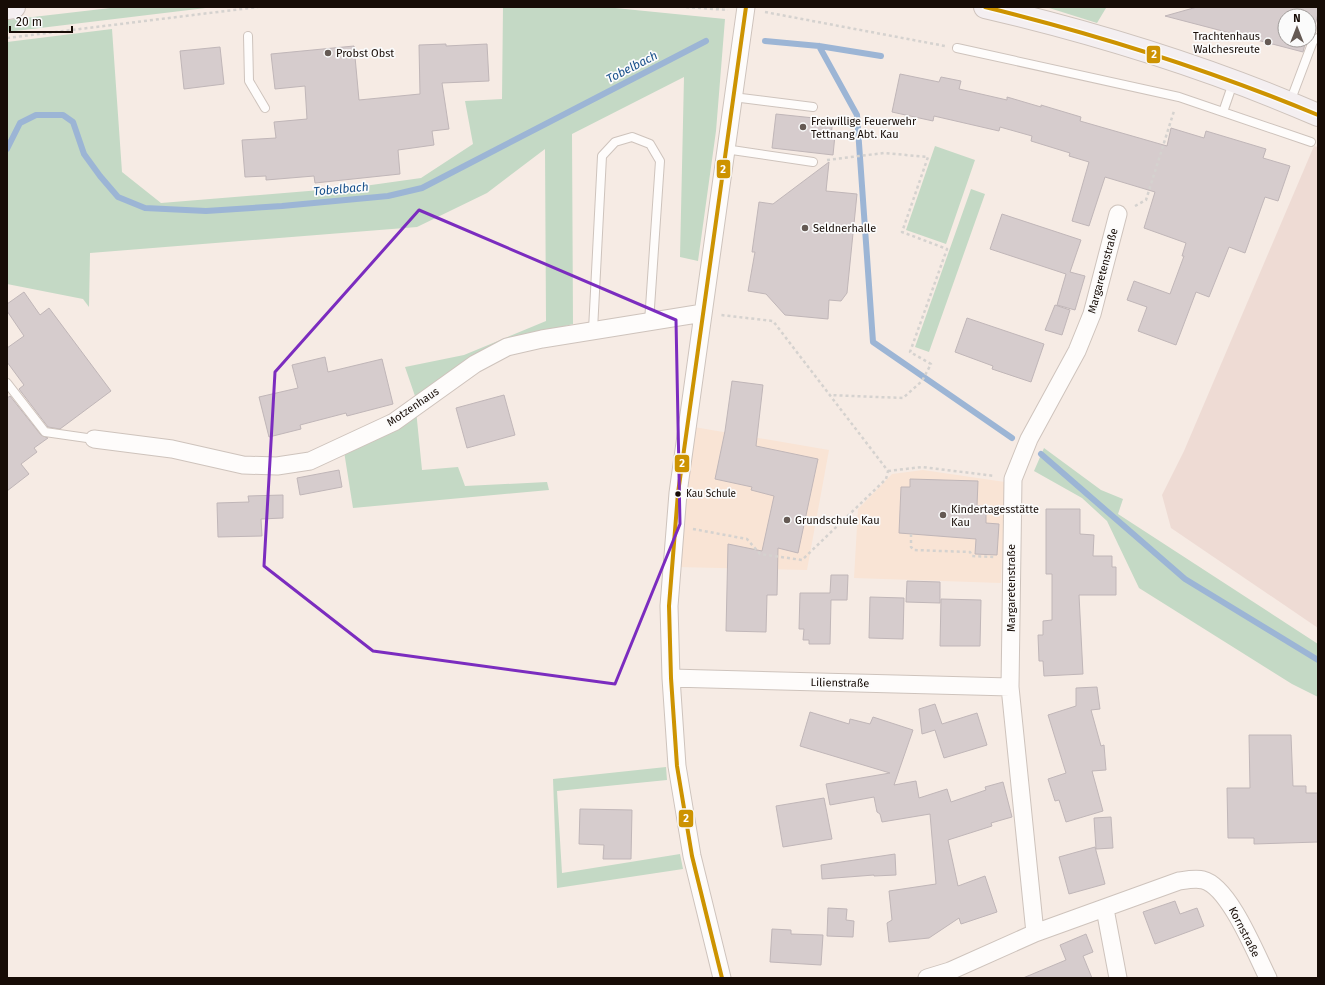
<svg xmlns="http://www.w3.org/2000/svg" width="1325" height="985" font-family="'Fira Sans',sans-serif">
	<rect width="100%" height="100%" fill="#f6ebe4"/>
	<path fill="#eedbd4" d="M1314,146L1318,147V628L1171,528L1162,495L1184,451Z"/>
	<path fill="#f9e4d5" d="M694,427L829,450L807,570L677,567Z
		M923,470L1005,482L1001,583L854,578L858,509L892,474Z"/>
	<path fill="#c4d9c5" d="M119,7H214L7,32V20Z
		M503,7H605L725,19L716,131L698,261L680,257L684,77L572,134L573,324L530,335L458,368L415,396L405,367L464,355L546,321L545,149L487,193L417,227L90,253L89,307L83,299L7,284V42L112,29L122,172L161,203L357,187L421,178L473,144L465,101L502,99Z
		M1046,7H1108L1106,8L1097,23Z
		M935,146L975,160L946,244L906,230Z
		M971,189L985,194L929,352L915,347Z
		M416,410L422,470L458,467L465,486L547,482L549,490L353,508L343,445Z
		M1044,448L1101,490L1123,499L1118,514L1318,644V697L1292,684L1139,588L1107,521L1082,498L1034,471Z
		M666,767L667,780L557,791L562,873L680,854L683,869L557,888L553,779Z"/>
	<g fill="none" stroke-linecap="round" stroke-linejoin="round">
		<path stroke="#9cb5d5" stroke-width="6" d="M765,41L819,46L881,56
			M819,46L857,115L873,342L1012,438
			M7,149L20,123L36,115H63L73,122L84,154L100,176L118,197L145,208L206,211L282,206L388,196L422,188L706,41
			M1041,454L1185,579L1318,660"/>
	</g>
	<path fill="#d6cccd" stroke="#c0b6b8" d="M1197,7H1318V14L1314,29H1309V16H1285V40H1306L1303,52L1165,16Z
		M446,44V46L487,44L489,81L442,83L449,129L432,131L434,145L398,150L400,174L315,183L314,176L266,180V176L245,177L242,140L276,138L274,122L307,119L305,86L275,89L271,54L354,46L359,100L420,94L419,45Z
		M220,47L224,84L184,89L180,51Z
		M900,74L939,82L941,77L961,81L959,89L1007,100V97L1041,107V105L1081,117L1080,121L1167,146L1171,128L1204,138L1206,131L1266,149L1263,158L1290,166L1278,201L1265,197L1245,253L1229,247L1209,297L1196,292L1176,345L1138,331L1147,307L1127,300L1134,281L1170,294L1184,256H1182L1186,243L1144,228L1155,192L1105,177L1089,226L1072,221L1089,162L1069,156L1070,153L1031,141L1032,136L1000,127L999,131L934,116L933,121L892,112Z
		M776,114L833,120L831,135H835L833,155L772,148Z
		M829,162L826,191L857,194L847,293L841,301L829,300L828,319L785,315L766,294L748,291L755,252H752L759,202L773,204Z
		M1002,214L1081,240L1070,272L1085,276L1075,310L1057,305L1066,274L990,249Z
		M24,292L40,315L49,308L111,391L60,429L48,427L19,389L24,385L7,362V348L24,336L7,311V304Z
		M1055,305L1070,310L1062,335L1045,330Z
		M967,318L1044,344L1031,382L992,369L993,366L955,352Z
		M325,357L328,372L382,359L393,404L347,416L346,413L300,425L301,429L269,437L259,397L298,388L292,365Z
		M732,381L763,385L756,446L818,459L798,553L778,548L777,595H767L766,632L726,631L728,544L762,551L774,496L751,490L752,487L715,479L725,431Z
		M504,395L515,435L467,448L456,408Z
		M10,396L41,435L48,438L34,448L37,452L21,464L29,474L7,491V398Z
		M339,470L342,487L300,495L297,478Z
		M910,479L978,481L977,506H986V523L999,524L997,555L975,554L976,539L899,533L901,487H910Z
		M283,495V518L261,519L262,536L218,537L217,503L249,502L248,496Z
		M1046,509H1080V534L1094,535L1093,556H1112V567H1116V595H1079L1083,674L1044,676L1043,661H1039L1038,635H1043V621L1052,620V574H1046Z
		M831,575H848L847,600H831L830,644H809V640H803L804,629H799L800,593H830Z
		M907,581L940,582V603L906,602Z
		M870,597L904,598L903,639L869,638Z
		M941,599L981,600L980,646H940Z
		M1097,687L1100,709L1091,710L1101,746L1104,745L1106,770L1092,771L1103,811L1066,822L1059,800L1055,801L1048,779L1066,773L1048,715L1076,706V688Z
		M935,704L942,724L977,713L987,745L944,758L935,730L922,734L919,709Z
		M810,712L849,724L850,719L870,724L873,717L913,730L894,785L916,781L919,798L947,789L951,802L986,790L985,787L1003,782L1012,817L991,823L992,826L948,840L958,886L985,876L997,912L961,924L959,918L929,938L889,942L887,923L892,920L889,891L936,884L930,814L882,822L880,814L877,812L874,797L830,805L826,784L890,773L800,746Z
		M1249,735H1291L1293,786H1306V793H1318V842L1254,844V838H1228L1227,788H1250Z
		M824,798L832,839L783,847L776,806Z
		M580,809L632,810L631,859H603L604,845L579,844Z
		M1111,817L1113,848L1096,849L1094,818Z
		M1095,847L1105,884L1069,894L1059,857Z
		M895,854L896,875L874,876V875L822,879L821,865Z
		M1175,901L1180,914L1197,908L1204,926L1155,944L1143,912Z
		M828,908L847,909L846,920L854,921L853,937L827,936Z
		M772,929L791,930V934L823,935L821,965L770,962Z
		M1086,934L1093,952L1083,956L1092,978H1023L1066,960L1060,945Z"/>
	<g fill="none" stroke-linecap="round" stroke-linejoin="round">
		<defs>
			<path id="service" d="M248,36L249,81L265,108
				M957,48L1179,97L1311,142
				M733,97L813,107
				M1290,102L1313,41L1318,38
				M1223,112L1233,83
				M725,149L813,162
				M593,330L602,156L615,142L632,137L650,144L660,161L649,322
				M7,383L45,432L94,439"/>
			<path id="minor" d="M94,439L172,449L243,465L277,466L310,461L394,422L475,364L507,347L542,339L703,313
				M671,678L1010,687
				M1105,909L1118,978
				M1035,933L1010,687L1013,479L1029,439L1077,351L1092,314L1118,214
				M722,978L692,856L677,766L671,678L669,606L678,493L746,7
				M927,978L950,971L1035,933L1179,881C1186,880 1196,878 1203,880C1229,886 1256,954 1268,978"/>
			<path id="secondary" d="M985,7C1100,34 1210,68 1318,115
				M7,8L14,7"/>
		</defs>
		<use href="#service" stroke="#cec3bc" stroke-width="10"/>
		<use href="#minor" stroke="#cec3bc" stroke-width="19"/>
		<use href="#secondary" stroke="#cec3bc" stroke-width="24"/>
		<path stroke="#d5d2cf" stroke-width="2.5" stroke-dasharray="3 3" stroke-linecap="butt" d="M686,7L728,10
			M765,12L945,46
			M7,38L258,7
			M827,160L884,153L928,157L902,232L947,249L910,352L931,364L922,381L903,398L829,395
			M1135,206L1146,200L1174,111
			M888,471L922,467L995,476
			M693,529L747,539L760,554L802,560L886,479L888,471L773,321L721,315
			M911,534V547L914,550L970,552L972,556L994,557"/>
		<use href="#service" stroke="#fefcfb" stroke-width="8"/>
		<use href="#minor" stroke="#fefcfb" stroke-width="17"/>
		<use href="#secondary" stroke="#f4eff1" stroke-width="22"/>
		<defs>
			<path id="bus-1" d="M985,7C1099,35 1210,70 1318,115
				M722,978L692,856L677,766L671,678L669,606L678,493L746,7"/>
		</defs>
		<use href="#bus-1" stroke="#fbfbfb" stroke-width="7"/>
		<use href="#bus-1" stroke="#cd9301" stroke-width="4"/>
	</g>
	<path fill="none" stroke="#7b2cbf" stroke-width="3" stroke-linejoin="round" d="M419,210L676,320L680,524L615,684L373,651L264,566L275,372Z"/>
	<g fill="#655a54" stroke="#fbfbfb" stroke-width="1.5">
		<circle cx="1268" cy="42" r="4"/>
		<circle cx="328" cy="53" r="4"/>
		<circle cx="803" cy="127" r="4"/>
		<circle cx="805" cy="228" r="4"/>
		<circle cx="943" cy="515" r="4"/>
		<circle cx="787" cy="520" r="4"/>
	</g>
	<circle fill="#170c06" stroke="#fbfbfb" stroke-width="1.5" cx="678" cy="494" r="3.5"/>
	<g text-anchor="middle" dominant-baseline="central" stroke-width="3.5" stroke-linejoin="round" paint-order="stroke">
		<g font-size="10" fill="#170c06" stroke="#fbfbfb" text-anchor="start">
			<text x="686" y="494">Kau Schule</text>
		</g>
		<g font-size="11" fill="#170c06" stroke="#fbfbfb" text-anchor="start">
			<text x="1260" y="36" text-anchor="end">Trachtenhaus<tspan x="1260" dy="13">Walchesreute</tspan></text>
			<text x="336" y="53">Probst Obst</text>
			<text x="811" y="121">Freiwillige Feuerwehr<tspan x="811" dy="13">Tettnang Abt. Kau</tspan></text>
			<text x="813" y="228">Seldnerhalle</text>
			<text x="951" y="509">Kindertagesstätte<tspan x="951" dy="13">Kau</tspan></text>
			<text x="795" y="520">Grundschule Kau</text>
		</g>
		<g font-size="11" fill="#170c06" stroke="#fbfbfb">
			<text transform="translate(1103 271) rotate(-75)">Margaretenstraße</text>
			<text transform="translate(413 407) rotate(-34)">Motzenhaus</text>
			<text transform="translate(1011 588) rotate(-90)">Margaretenstraße</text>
			<text transform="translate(840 683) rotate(1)">Lilienstraße</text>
			<text transform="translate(1244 932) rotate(63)">Kornstraße</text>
		</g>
		<g font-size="12" font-style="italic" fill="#174f8a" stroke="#fbfbfb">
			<text transform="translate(632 67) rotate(-27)">Tobelbach</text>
			<text transform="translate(341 189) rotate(-5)">Tobelbach</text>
		</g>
	</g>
	<g stroke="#fbfbfb" stroke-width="1.5">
		<rect x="1146" y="45" width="15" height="19" rx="4" fill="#cd9301"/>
		<rect x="716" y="159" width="15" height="20" rx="4" fill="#cd9301"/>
		<rect x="674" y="454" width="16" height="19" rx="4" fill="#cd9301"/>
		<rect x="678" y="809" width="16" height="19" rx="4" fill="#cd9301"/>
	</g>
	<g font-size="11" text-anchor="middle" font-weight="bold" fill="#fff">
		<text x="1154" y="58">2</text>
		<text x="723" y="173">2</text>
		<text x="682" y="467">2</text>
		<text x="686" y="822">2</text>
	</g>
	<rect width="1325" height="985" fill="none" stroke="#170c06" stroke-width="16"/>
	<g transform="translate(1297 28)"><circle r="19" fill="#fbfbfb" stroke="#a09b99"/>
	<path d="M0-3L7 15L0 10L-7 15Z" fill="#655a54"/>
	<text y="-6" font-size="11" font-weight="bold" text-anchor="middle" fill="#170c06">N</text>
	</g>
	<path d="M10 26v6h62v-6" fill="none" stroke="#170c06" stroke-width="2"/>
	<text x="16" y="26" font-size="12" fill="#170c06" stroke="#fbfbfb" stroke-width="3" paint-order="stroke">20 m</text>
</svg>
